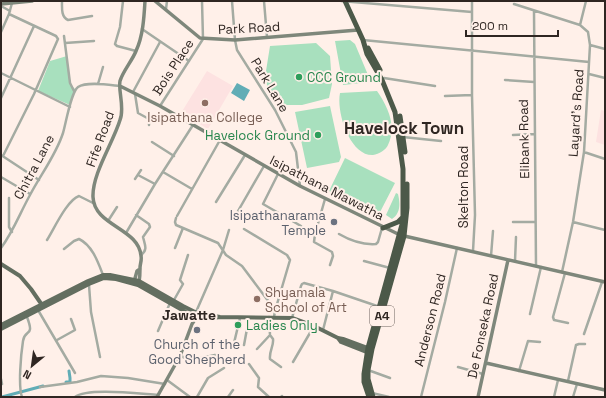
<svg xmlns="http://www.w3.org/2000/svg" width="606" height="398" font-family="'Space Grotesk',sans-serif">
	<rect width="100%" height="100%" fill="#fff0e9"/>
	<path fill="#fde2e1" d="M207,71L233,86L208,129L181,113Z
		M601,110L605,111V145L596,142Z"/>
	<path fill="#a8e0be" d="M350,40L355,44L371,82L343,85L335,41Z
		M316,43L330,56L332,84L329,98L302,105H283L267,86L266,71L270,46Z
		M67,56L70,84L75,89L70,105L38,91L50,61Z
		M377,91C388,107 397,126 388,145C386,150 379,154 373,155C350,156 336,112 340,93Z
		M330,106L341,157L339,162L307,168L295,112Z
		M345,158L395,183L378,216L329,191Z
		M396,193L398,194C400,203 401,213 392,219L386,215Z"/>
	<path fill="#61adb6" d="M237,83L250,90L244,101L231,93Z"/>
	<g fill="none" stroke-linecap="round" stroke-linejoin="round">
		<path stroke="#61adb6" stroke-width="3" d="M66,382H70V378L69,371
			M2,397L43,386"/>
		<path stroke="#a4aba2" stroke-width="2.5" d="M62,1C62,8 61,17 68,20L92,16
			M123,1L120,27L115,44L117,46L136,51
			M232,1L235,40L237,50L275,110L296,152L300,186
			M264,1L267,37
			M341,1L472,12
			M472,1V95L475,215L473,251
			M514,4L580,25L588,32L590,45L584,152L573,222L562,272
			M1,6L10,11
			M166,9L167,1
			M534,11L536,266
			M580,25L586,1
			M142,29L189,61
			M1,32L9,14L12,3
			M64,36L70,83L74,91
			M363,40L589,62
			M65,43L94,41
			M590,45L605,49
			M1,73L70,107
			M589,74L605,78
			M384,78L435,86
			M505,80L534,82
			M98,84L103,67
			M133,92L160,42
			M135,94L138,113L149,119V125
			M445,96L472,95
			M1,98L34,26
			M160,106L203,39L202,1
			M513,135L535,134
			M403,137L441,141
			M152,142L174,156
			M584,152L605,159
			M1,155L39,180
			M3,156L34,94L58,39L56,36L9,14
			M163,172L192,189
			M278,174L263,204L301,226
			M138,175L155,184
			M1,177L30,194
			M135,179L141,170
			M9,198V227L12,232
			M325,199L315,234L314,242L332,252L333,256L330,265
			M216,202L245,155
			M136,215L149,224L150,227L143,237C145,245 148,250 141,255
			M177,216L220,140
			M176,218L175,222L176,225L218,243L226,255L242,266L269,302L275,311L274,317
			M234,218L264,166
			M108,221L117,207
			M513,222H535
			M573,222L605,230
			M244,229L287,255L290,260L275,311
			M126,233L155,184L193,125
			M339,234C351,241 362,245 376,244L378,242L382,228
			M47,240C54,229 67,200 79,196L93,203
			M1,248C13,232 20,213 30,195C41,174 56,155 63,133C66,123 71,92 78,87C87,81 110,85 120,86
			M175,248L183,228
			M64,249L74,241L79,239C92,245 98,262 103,275
			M491,256L493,231
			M364,261L390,268
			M515,261L516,237
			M565,273L553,317L554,320L568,323
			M89,285L91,312L100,357
			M174,300L183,284L180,280L188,255
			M38,310L75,373
			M196,312L223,250L229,230
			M530,314L541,267
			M269,317L270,335L273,339C274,346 269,351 270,359L281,367
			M292,318L301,286L302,284L304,283L333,291L380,307
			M323,330L333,291
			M158,331L170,303
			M584,334L602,282
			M57,340L75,330L71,319
			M234,343L240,318
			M244,345L249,318
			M257,349L270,335
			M180,356L192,360L215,355
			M293,362L314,326
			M249,364L259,378L258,387L269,397
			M458,367L483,374
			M368,370L390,378
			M519,371L528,341L540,342
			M1,379L2,384
			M167,380L190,397
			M568,381L576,345L579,344H585
			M40,387L77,382L101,376L128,378L165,384
			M372,393L389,397
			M22,397C18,386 21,354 23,341C25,328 35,338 27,317
			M75,397C87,387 141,394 158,395
			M197,397L208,378L224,368
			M228,397L233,390
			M281,397L282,396
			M421,397L445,302L457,248
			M554,397L558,380
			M573,397L577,384"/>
		<path stroke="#7e877b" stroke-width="3.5" d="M155,1L200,38L235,40L358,30
			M1,4L32,1
			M120,86L160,106L300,186L400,235L605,282
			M134,282L137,271L140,269
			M139,283C140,277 140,273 140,268C140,264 142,260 141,256C139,228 94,226 93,197C92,174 113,143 120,120C125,108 118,91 120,81C123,71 132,61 136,51C143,36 144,18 145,1
			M486,363L605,390
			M157,397L180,356L192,324L194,321L197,314
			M478,397L508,260"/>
		<path stroke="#636e60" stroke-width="4" d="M1,264L20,276L31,289L42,305
			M1,325L88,281L103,275H110L139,281L183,306L197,313L220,317L292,318L314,326L338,338L341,342L369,353
			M1,329L89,284L104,278L116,279L138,285L191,315L213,318L220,317
			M338,338L343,339L370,349"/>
		<path stroke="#4c5949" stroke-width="5" d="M345,1L363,40L367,54L382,80L395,112L403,169V221L368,348L364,374V382L369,397
			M368,48L380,70
			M400,116L405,152
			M383,228L398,222L404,216
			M373,397L368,379V370L372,349L404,236L407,208V184"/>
	</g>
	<g fill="#2e9e5b" stroke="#fff0e9" stroke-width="1.5">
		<circle cx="299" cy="77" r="4"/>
		<circle cx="318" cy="135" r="4"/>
		<circle cx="238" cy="325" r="4"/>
	</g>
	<g fill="#8d6e63" stroke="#fff0e9" stroke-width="1.5">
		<circle cx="205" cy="103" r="4"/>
		<circle cx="257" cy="299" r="4"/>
	</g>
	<g fill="#6b7280" stroke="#fff0e9" stroke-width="1.5">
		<circle cx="334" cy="222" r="4"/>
		<circle cx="197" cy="330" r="4"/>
	</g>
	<g text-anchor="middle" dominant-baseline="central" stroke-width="4" stroke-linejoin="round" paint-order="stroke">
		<rect fill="#fff0e9" stroke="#6d635e" stroke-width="1" x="370" y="306" width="24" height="20" rx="3"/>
		<g font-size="12" font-weight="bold" fill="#2f2622">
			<text x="382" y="316">A4</text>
		</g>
		<g font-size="13" fill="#2f2622" stroke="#fff0e9">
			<text transform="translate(249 28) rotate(-3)">Park Road</text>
			<text transform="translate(173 67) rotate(-57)">Bois Place</text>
			<text transform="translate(270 85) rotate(59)">Park Lane</text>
			<text transform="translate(576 113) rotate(-86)">Layard's Road</text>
			<text transform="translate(100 139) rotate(-70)">Fife Road</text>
			<text transform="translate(524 139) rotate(-91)">Elibank Road</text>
			<text transform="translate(34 167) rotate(-62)">Chitra Lane</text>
			<text transform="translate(463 187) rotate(-90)">Skelton Road</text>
			<text transform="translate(327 188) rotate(27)">Isipathana Mawatha</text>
			<text transform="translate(430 320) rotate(-76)">Anderson Road</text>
			<text transform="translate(483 326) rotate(-78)">De Fonseka Road</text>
		</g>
		<g font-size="13" fill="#27864d" stroke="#fff0e9" text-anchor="start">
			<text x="307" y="77">CCC Ground</text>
			<text x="310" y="135" text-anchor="end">Havelock Ground</text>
			<text x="246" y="325">Ladies Only</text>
		</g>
		<g font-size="13" fill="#785e54" stroke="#fff0e9">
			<text x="205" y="117">Isipathana College</text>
			<text x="265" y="292" text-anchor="start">Shyamala<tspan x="265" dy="15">School of Art</tspan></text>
		</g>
		<g font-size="13" fill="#5b616d" stroke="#fff0e9" text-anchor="end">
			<text x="326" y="215">Isipathanarama<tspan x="326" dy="15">Temple</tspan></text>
			<text x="197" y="344" text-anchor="middle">Church of the<tspan x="197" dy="15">Good Shepherd</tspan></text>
		</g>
		<g font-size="14" font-weight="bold" fill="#2f2622" stroke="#fff0e9">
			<text x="189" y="315">Jawatte</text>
		</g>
		<g font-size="17" font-weight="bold" fill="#2f2622" stroke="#fff0e9">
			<text x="404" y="128">Havelock Town</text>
		</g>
	</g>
	<rect width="606" height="398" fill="none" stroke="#2f2622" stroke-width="4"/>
	<g transform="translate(32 366) rotate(209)" stroke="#fff0e9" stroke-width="3" paint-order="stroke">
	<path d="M0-3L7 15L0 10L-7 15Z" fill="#2f2622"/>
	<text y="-6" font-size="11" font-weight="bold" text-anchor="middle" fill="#2f2622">N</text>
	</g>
	<path d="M466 30v6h92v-6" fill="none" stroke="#2f2622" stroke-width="2"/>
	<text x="472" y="30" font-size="12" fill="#2f2622" stroke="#fff0e9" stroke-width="3" paint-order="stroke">200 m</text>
</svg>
